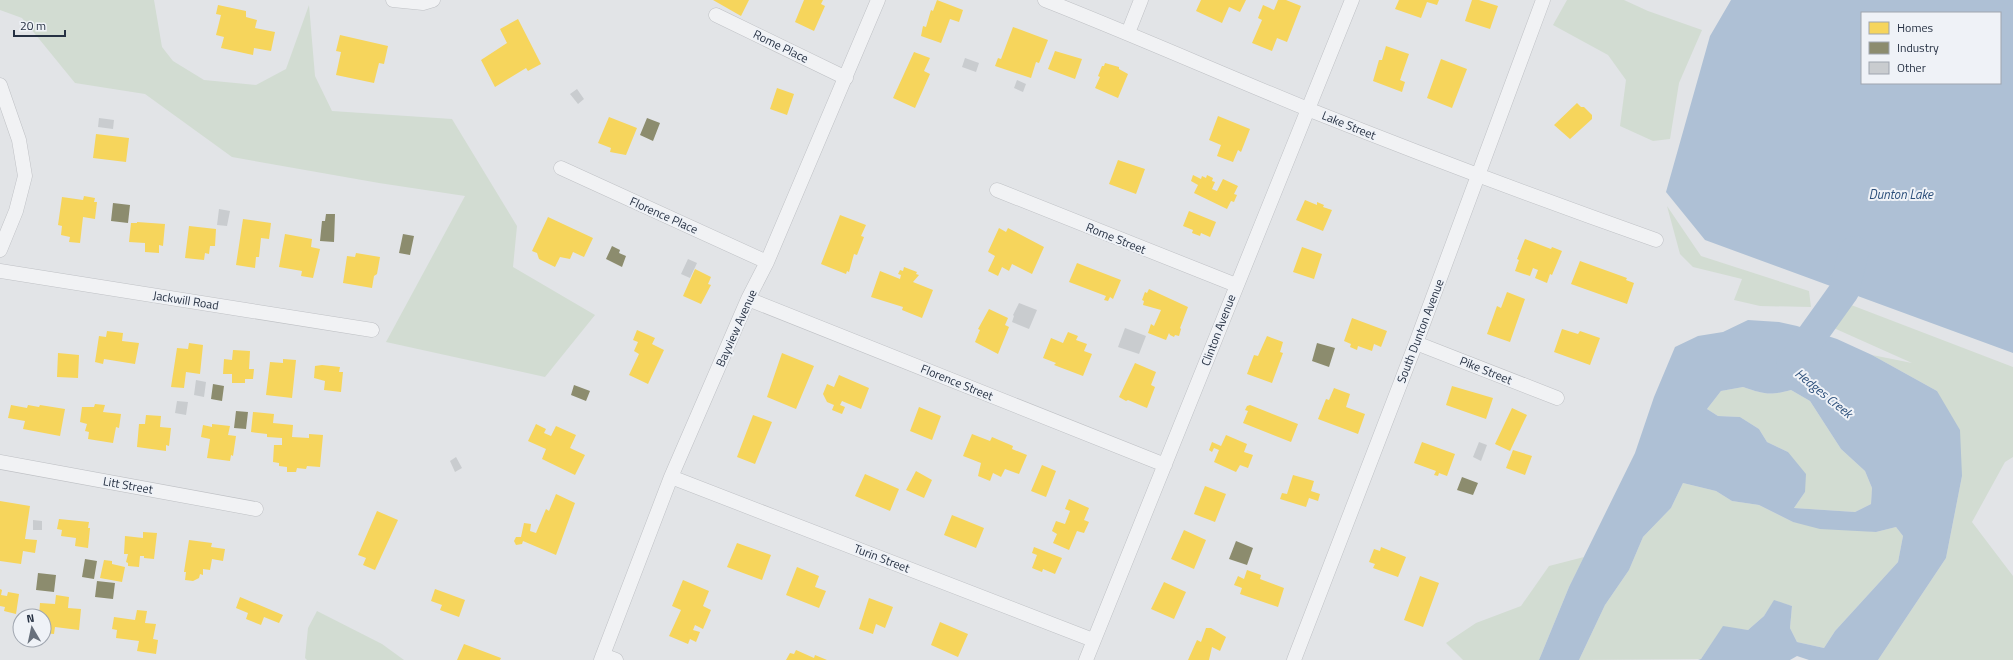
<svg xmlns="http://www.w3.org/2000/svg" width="2013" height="660" font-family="'Titillium Web',sans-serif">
	<rect width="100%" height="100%" fill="#e2e4e7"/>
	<path fill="#d2dcd2" d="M0,0H154L162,47L173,61L204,80L256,85L286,69L309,5L315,76L332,111L452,119L517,226L513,267L595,315L545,377L386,342L465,196L379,183L232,157L145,94L75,83L22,18L0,10Z
		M1567,0H1624L1648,11L1702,30L1679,83L1670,139L1653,141L1620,126L1626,80L1608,55L1553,25Z
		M1667,206L1701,256L1809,291L1811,307L1760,306L1734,300L1742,279L1693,267L1680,254Z
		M1846,303L2013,367V457L2005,462L1972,522L2013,576V660H1878L1946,558L1962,476L1937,391L1872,355L1912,363L1827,325L1834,314Z
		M1743,387C1764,394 1769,396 1791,390L1810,401L1841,449L1865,471L1872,488L1871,504L1855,512L1794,508L1805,492L1788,452L1767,442L1759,429L1740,417L1718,416L1707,409L1721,391Z
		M1683,483L1716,491L1732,501L1759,505L1793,522L1876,532L1896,527L1903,536L1898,562L1835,631L1824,648L1797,642L1790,628L1792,606L1774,601L1764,616L1748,630L1723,627L1701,659L1579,660L1605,605L1629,570L1643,537L1671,508Z
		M1584,557L1569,587L1539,660H1463L1446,643L1476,623L1521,606L1549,566Z
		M317,611L382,644L404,660H307L305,658L308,628Z"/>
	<path fill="#aec0d5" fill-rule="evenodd" d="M1731,0H2013V353L1705,240L1666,192L1710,36ZM1862,13H2000V83H1862Z
		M1748,320L1779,322L1797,326L1837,339L1872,355L1937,391L1960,430L1962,476L1946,558L1878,660H1809L1797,656L1790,660H1698L1701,659L1723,626L1748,630L1764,616L1774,600L1792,606L1790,628L1797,642L1824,648L1835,631L1898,562L1903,536L1896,527L1876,532L1820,529L1793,522L1759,505L1732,501L1716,491L1683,483L1671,508L1643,537L1629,570L1605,605L1579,660H1539L1569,587L1635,453L1654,397L1675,347L1698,336L1723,332ZM1743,387C1764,394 1769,396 1791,390L1810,401L1841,449L1865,471L1872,488L1871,504L1855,512L1794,508L1805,492L1806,474L1788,452L1767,442L1759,429L1740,417L1718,416L1707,409L1721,391Z"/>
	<path fill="#f6d55c" d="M713,0H749L741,16Z
		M804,0H823L821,4L825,6L814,31L795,22Z
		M937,0L963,10L959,22L950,19L941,43L921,36L923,26L926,27L931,10L933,11Z
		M1201,0H1246L1240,12L1229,7L1222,23L1196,11Z
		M1278,0H1286L1301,6L1287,42L1277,38L1272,51L1252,43L1262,20L1258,18L1263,5L1274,10Z
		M1399,0H1439L1437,5L1427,2L1421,18L1395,9Z
		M1472,0H1479L1498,6L1490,29L1465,21Z
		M218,5L246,11V17L257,20L255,28L275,32L271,51L254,48L253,55L221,48L224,37L216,35L221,15L216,14Z
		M518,19L541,64L528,71L526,68L495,87L481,60L507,43L500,29Z
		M1013,27L1048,40L1039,63L1036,62L1031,78L995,66L998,58L1001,59Z
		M340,35L388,46L384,64L379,63L374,83L336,75L341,52L336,51Z
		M1386,46L1409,54L1400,80L1405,82L1402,92L1373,81L1379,60H1382Z
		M1055,51L1082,59L1075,79L1048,69Z
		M914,52L930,58L924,71L930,74L915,108L893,98Z
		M1441,59L1467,69L1452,108L1427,98Z
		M1105,63L1119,67V69L1128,74L1118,98L1095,88L1100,77L1098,76L1102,66H1104Z
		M777,88L794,94L787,115L770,109Z
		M1577,103L1581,107H1584L1592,115V119L1570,139L1554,125Z
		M1218,116L1250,129L1241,152L1238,150L1233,162L1217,156L1221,145L1209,140Z
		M609,117L637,128L626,155L610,152L611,148L598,143Z
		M96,134L129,138L126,162L93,158Z
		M1118,160L1145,169L1136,194L1109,184Z
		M1193,175L1201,179L1202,176L1206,178L1207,175L1213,178L1212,181L1215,182L1212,189L1217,191L1223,179L1238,186L1234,194L1237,195L1234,202L1231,201L1227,209L1194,193L1198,185L1191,181Z
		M84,196L95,198L94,202H97L95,219L83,217L80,243L69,242L70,237L61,235L62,226L58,225L62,197L83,200Z
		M1305,200L1317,205V202L1324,205L1323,207L1332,210L1323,231L1296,220Z
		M1189,211L1216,222L1210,237L1201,233L1200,236L1192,233L1193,230L1183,226Z
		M840,215L866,225L861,236L864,237L857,255L854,254L849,272L847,271L846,274L821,264Z
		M548,217L593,238L584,257L573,252L570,259L560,257L555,267L539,259L537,253L532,251Z
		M243,219L271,223L269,239L261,238L259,257H256L255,268L236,265Z
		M137,222L165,224L163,246L159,245V253L145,252V243L129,242L131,223H137Z
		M189,226L216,229L215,246H210L209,254L205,253L204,260L185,258Z
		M999,228L1006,232L1008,228L1044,247L1032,274L1012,264L1009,271L1002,267L998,276L988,271L995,256L988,252Z
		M285,234L312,239L311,247L320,249L313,278L301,276L302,271L279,267Z
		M1525,239L1551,249L1552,247L1562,251L1552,275L1550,274L1547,283L1535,278L1538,270L1533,268L1530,276L1515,271L1519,260L1517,259Z
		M1302,247L1322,254L1314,279L1293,272Z
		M356,253L380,257L377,274L374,276L372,288L343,283L347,256L355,257Z
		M1580,261L1627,278L1626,280L1634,283L1627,304L1571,284Z
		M1077,263L1121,280L1113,299L1110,297L1108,301L1104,300L1106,296L1069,282Z
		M904,267L917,272L916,274L919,275L913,282L933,290L922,318L902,310L903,307L871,297L880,271L900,279L901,275L898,274L900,270L903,271Z
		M695,269L711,277L708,284L711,285L701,304L683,296Z
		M1149,289L1188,307L1180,328L1181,329L1179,336L1175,335L1174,337L1170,335L1169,333L1166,340L1148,333L1151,324L1154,326L1161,310L1143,305L1144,301L1142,300L1145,292L1147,293Z
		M1507,292L1525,299L1510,342L1487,334L1497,306L1501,308Z
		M989,309L1008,318L1005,325L1009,327L998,354L975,342L980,330L978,329Z
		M1352,318L1387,331L1381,347L1374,344L1372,351L1358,346L1357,350L1350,347L1351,344L1344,341Z
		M1562,329L1578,334L1580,331L1600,338L1590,365L1554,352Z
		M637,330L655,338L652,344L664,350L648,384L629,375L639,354L634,351L638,342L633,340Z
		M107,331L123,333L122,341L139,343L135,364L104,359L103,364L95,362L99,336L106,337Z
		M1068,332L1078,336L1076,340L1087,344L1084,351L1092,354L1083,376L1054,365L1056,363L1043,358L1051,338L1063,343Z
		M1267,336L1283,342L1280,352L1283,353L1272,383L1247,374L1254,355L1258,356Z
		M189,343L203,345L200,374L186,372L184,388L171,387L177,348L188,349Z
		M233,350L250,351L249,369H254L253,379H245V383H232V374H223L224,359L232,360Z
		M58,353L79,355L78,378L57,377Z
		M782,353L814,366L796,409L767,397Z
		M283,359L296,360L292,398L266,395L270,362L283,363Z
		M1135,363L1156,372L1151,385L1155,387L1147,408L1128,400L1126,401L1119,397Z
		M322,365L340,367L339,372H343L341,392L324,390L325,381L314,378L315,366Z
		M839,375L869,388L861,409L842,401L840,405L845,407L842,414L832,410L834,405L827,402L823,394L827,384L834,387Z
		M1452,386L1493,398L1486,419L1446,405Z
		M1334,388L1350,394L1346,407L1365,414L1358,434L1318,419L1326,399L1329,400Z
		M95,404L105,405L103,412L121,414L119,428L116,427L113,443L88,439L89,432L85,431L87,424L80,422L82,407H94Z
		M11,405L27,408L28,405L39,407L40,405L65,409L60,436L23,429L25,421L8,418Z
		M1250,405L1298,424L1291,442L1243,423L1248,411L1245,410L1247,406Z
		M919,407L941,416L932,440L910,431Z
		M1512,408L1527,415L1510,451L1495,444Z
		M253,412L274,414L273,423L293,425L292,437L309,438V434L323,435L320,467L307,466L306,469L297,468L296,472H287V467L279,466V463L273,462L274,445H282V438L267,437V434L251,432Z
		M146,415L161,416L160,427L171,428L169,446L166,445V451L137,447L139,424H145Z
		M753,415L772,422L755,464L737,457Z
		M212,424L230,426L228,435L236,436L233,456L231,455L230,461L207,458L210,439L201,437L203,425L212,427Z
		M536,424L546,429L544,433L551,436L556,426L576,435L570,448L585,455L575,475L542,459L546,449L528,441Z
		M972,434L990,441L992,437L1013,446L1012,449L1027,455L1019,474L1005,469L1001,477L993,473L990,481L978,476L981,463L963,456Z
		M1226,435L1247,444L1244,452L1253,455L1248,468L1240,465L1236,472L1214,462L1219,450L1214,448L1212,452L1209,450L1212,442L1221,446Z
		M1422,442L1455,454L1447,476L1439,473L1438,476L1434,475L1436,471L1414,463Z
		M1513,450L1532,456L1525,475L1506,468Z
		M1042,465L1056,471L1046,497L1031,491Z
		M916,471L932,480L924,498L906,490Z
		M865,474L899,489L890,511L855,496Z
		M1293,475L1314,481L1311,491L1320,494L1318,501L1309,498L1306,507L1280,499L1282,493L1287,494Z
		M1205,486L1226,494L1215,522L1194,514Z
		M556,494L575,503L556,555L523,541L522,544L516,545L514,541L516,537H521L524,523L531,524L530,531L536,533L546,509L549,511Z
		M1069,499L1089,508L1084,520L1089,522L1084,533L1077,531L1069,550L1053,543L1057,534L1052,531L1056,521L1065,524L1070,511L1065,509Z
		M0,501L30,506L25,539L37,540L35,553L23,551L21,564L0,561Z
		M377,511L398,520L375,570L363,565L366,558L358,555Z
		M952,515L984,528L976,548L944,535Z
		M59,519L89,522L88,528H90L88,548L75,546L76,538L61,536L62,530L57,529Z
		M1184,530L1206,540L1194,569L1171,559Z
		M143,532L157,533L154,559L144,558V556H140L139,567L128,566V563L126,562L128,554H124L125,536L143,538Z
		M189,540L212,543L211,547L225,549L223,561L212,559L210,570L203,569V575L200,574L199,578L193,581L185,580L186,572H184Z
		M737,543L771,555L762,580L727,567Z
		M1034,547L1062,558L1055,574L1043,569L1042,572L1032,568L1037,555L1032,553Z
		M1381,547L1406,557L1398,577L1373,568L1375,564L1369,562L1374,549L1380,551Z
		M104,560L112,561V564L125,567L122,582L100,578Z
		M797,567L819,576L815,587L826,591L819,608L786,595Z
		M1247,570L1261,575L1260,579L1284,588L1278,607L1240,594L1242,588L1234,585L1238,576L1244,579Z
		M1420,576L1439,583L1423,627L1404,620Z
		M683,580L709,591L703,606L711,610L703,629L695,625L693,630L700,632L696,642L690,639L688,644L669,636L681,610L672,606Z
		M1164,582L1186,592L1174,619L1151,609Z
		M0,589L2,590L1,595L7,596L8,592L19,594L16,614L4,611L5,607L0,606Z
		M435,589L465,600L459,617L440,610L442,605L431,601Z
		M56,595L69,597L68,608L81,609L79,630L55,627L54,634L44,633V616H39L40,603L55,604Z
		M240,597L283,615L279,623L264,617L261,625L246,619L248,613L236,608Z
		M869,598L893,607L885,628L876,624L873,634L859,629Z
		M137,610L147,611L145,623L156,624L153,639L158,640L156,654L137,651L139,641L116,638L117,630L112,629L114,617L135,620Z
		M940,622L968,634L958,657L931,645Z
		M1206,628H1211L1226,637L1220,651L1212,647L1209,660H1188L1197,640L1201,642Z
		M464,644L501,658L500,660H457Z
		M796,650L814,658L815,655L827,660H786L790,653L794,654Z"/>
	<path fill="#8c8c6e" d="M647,118L660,123L653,141L640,135Z
		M113,203L130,205L128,223L111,221Z
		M326,214H335L334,242L320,241L322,221H325Z
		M403,234L414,236L410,255L399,253Z
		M612,246L620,250L619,253L626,256L622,267L606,259Z
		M1317,343L1335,348L1329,367L1312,361Z
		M213,384L224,386L222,401L211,399Z
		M574,385L590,391L586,401L571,395Z
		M236,411L248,412L246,429L234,428Z
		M1462,477L1478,483L1473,495L1457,490Z
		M1236,541L1253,548L1247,565L1229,559Z
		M85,559L97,561L94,579L82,577Z
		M38,573L56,575L54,592L36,590Z
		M97,581L115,583L113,599L95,597Z"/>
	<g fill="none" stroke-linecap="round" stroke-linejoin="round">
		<path stroke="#aec0d5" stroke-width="30" d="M1791,365L1844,291L1854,251"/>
	</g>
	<path fill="#c9cccf" d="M965,58L979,63L976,72L962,67Z
		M1017,80L1026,84L1023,92L1014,88Z
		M577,89L584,99L578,104L570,94Z
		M99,118L114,120L113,129L98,127Z
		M219,209L230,211L227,226L217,225Z
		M688,259L697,263L690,278L681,274Z
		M1019,303L1037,310L1029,329L1012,322L1014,316L1013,315Z
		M1125,328L1146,336L1139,354L1118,347Z
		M196,380L206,382L204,397L194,395Z
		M177,401L188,402L186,415L175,413Z
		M1479,442L1487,445L1481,461L1473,457Z
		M456,457L462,468L455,472L450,461Z
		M33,520L42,521V530H33Z"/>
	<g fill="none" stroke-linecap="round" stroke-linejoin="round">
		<defs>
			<path id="minor" d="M393,0L423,3L433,0
				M1045,0C1134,35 1222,74 1310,110C1425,156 1540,199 1656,240
				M716,15L846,78
				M1128,33L1141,0
				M0,85L19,140L25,176L16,211L0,250
				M561,168L767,262
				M997,190L1236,285
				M0,271L372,330
				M748,299L1165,465
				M1416,343L1557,398
				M0,462L256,509
				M671,477L1093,640
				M603,655L616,660
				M601,660L671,477L748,299L767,262L878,0
				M1086,660L1352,0
				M1294,660L1416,343L1543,0"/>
		</defs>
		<use href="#minor" stroke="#bfc1c5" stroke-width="15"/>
		<use href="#minor" stroke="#f1f2f4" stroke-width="14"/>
	</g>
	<g text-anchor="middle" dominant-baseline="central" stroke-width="4" stroke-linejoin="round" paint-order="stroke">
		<g font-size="12" fill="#263143" stroke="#eff2f7">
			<text transform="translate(781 46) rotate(26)">Rome Place</text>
			<text transform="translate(1349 125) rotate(22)">Lake Street</text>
			<text transform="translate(664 215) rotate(24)">Florence Place</text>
			<text transform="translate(1116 238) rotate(22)">Rome Street</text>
			<text transform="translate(186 300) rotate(9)">Jackwill Road</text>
			<text transform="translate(736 328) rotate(-66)">Bayview Avenue</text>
			<text transform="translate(1218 330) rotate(-69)">Clinton Avenue</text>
			<text transform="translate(1420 331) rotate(-69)">South Dunton Avenue</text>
			<text transform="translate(1486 370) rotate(22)">Pike Street</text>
			<text transform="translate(957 382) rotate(22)">Florence Street</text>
			<text transform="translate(128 485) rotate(10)">Litt Street</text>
			<text transform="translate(882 558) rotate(21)">Turin Street</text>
		</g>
		<g font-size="13" font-style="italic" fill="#2d507b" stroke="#eff2f7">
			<text x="1901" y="194">Dunton Lake</text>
			<text transform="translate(1824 393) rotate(39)">Hedges Creek</text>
		</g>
	</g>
	<rect x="1861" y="12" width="140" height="72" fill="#eff2f7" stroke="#9fa5af"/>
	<rect x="1869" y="22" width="20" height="12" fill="#f6d55c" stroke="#9fa5af"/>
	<text x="1897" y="32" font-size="12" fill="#263143">Homes</text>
	<rect x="1869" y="42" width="20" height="12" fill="#8c8c6e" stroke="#9fa5af"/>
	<text x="1897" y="52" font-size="12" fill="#263143">Industry</text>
	<rect x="1869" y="62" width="20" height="12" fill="#c9cccf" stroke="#9fa5af"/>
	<text x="1897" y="72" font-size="12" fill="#263143">Other</text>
	<g transform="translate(32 628) rotate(351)"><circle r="19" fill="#eff2f7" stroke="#9fa5af"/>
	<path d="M0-3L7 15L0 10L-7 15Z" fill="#68707c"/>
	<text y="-6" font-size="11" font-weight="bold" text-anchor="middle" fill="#263143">N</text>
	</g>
	<path d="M14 30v6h51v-6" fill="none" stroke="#263143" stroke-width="2"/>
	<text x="20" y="30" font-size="12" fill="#263143" stroke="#eff2f7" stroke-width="3" paint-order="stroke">20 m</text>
</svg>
